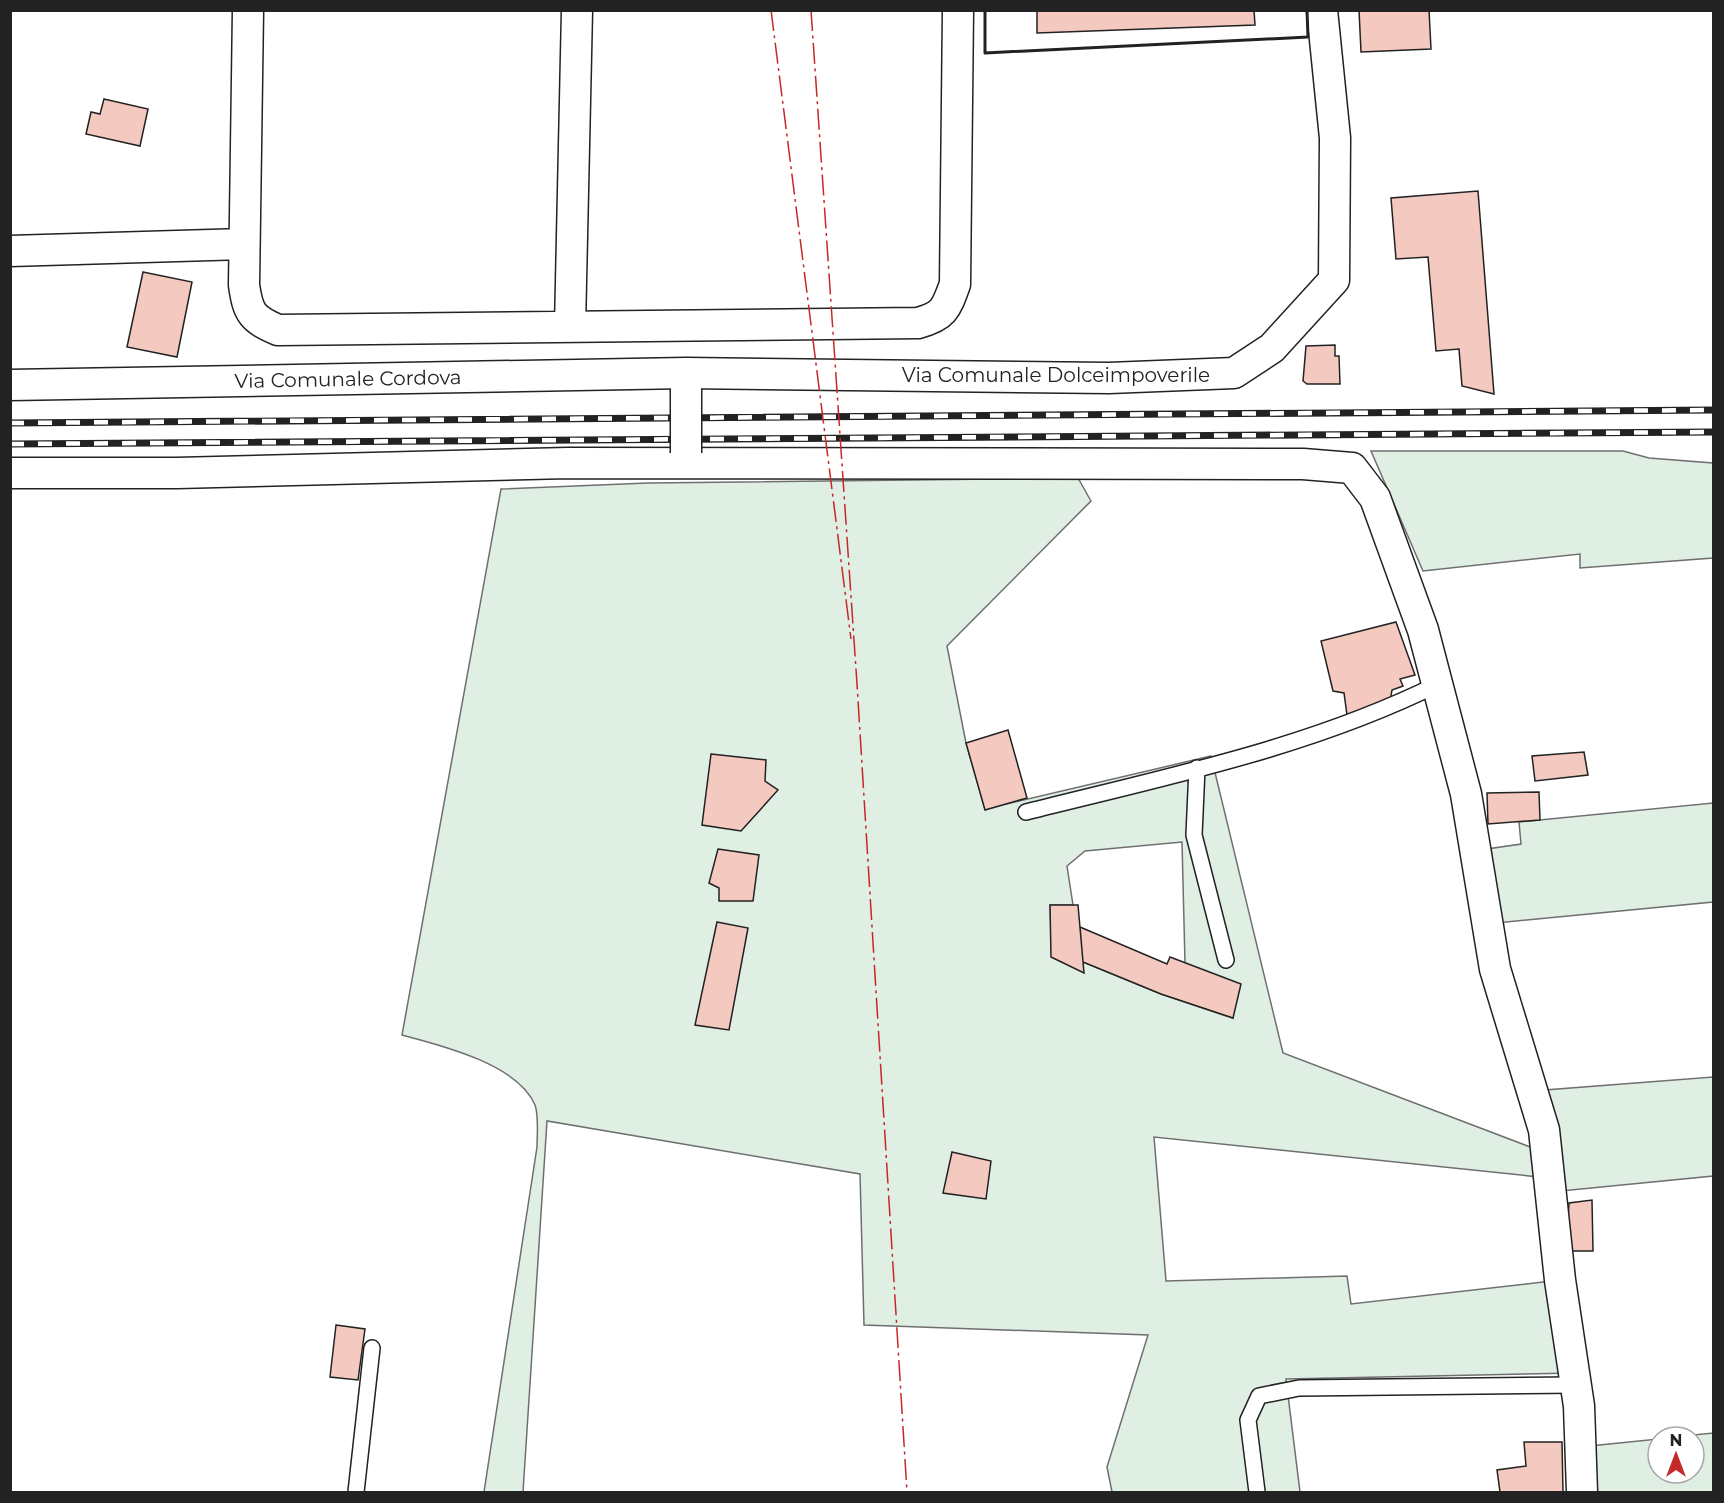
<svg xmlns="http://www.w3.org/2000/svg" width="1724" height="1503" font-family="Montserrat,sans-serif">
	<rect width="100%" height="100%" fill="#fff"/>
	<path fill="#e0efe3" stroke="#6f6f6f" stroke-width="1.5" fill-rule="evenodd" d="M1371,451H1623L1649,458L1713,463V558L1580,568V554L1423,571Z
		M1078,478L1091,501L947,646L966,743L985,809L1211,756L1283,1053L1546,1153L1532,1091L1713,1077V1176L1551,1192L1549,1178L1154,1137L1166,1281L1347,1276L1351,1304L1560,1280L1574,1373L1286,1379L1300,1492H1112L1107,1467L1148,1335L864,1325L860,1174L547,1121L523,1492H484L537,1147C537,1135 539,1116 535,1105C518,1064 440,1045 402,1035L501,489L648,483ZM1182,842L1185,963L1232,1018L1161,994L1083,962V972L1052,957L1050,905H1073L1067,866L1085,851Z
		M1713,803V902L1496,923L1487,849L1521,844L1519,822Z
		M1713,1433V1492H1582L1580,1447L1658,1439V1473H1694V1437H1674Z"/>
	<path fill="#f3c9c0" stroke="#222" stroke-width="1.5" d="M1037,10H1254L1255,25L1037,33Z
		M1359,10H1429L1431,49L1361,52Z
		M104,99L148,109L140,146L86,134L91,112L100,114Z
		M1478,191L1494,394L1462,386L1459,349L1436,351L1428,257L1396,259L1391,198Z
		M143,272L192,282L177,357L127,347Z
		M1335,345V356H1339L1340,384H1307L1303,381L1306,346Z
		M1396,622L1415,675L1400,679L1403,686L1392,690L1390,702L1347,715L1344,693L1333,691L1321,641Z
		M1008,730L1027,798L985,810L966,743Z
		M1584,752L1588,775L1535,781L1532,756Z
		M711,754L766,760L765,781L778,790L741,831L702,825Z
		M1539,792L1540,820L1488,824L1487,793Z
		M718,849L759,855L753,901H719V888L709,883Z
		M1050,905H1078L1084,973L1051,957Z
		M717,922L748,928L729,1030L695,1025Z
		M1080,927L1167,964L1170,957L1241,984L1233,1018L1161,994L1083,962Z
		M952,1152L991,1161L986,1199L943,1193Z
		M1592,1200L1593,1251H1566L1569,1203Z
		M336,1325L365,1329L358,1380L330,1377Z
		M1524,1442H1562L1563,1492H1500L1497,1470L1526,1466Z"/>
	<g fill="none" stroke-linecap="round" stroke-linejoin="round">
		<defs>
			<path id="lane" d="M1197,768L1194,835L1226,960
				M1026,812C1165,777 1309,748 1438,684
				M356,1492L372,1348
				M1257,1492L1248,1420L1259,1396L1299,1388L1576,1385"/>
			<path id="street" d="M248,10L244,285C248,313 252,319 278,330L918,323C944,316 946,309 955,284L958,10
				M10,251L244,244
				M570,327L577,10
				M10,385L686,373L1109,378L1234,373L1272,348L1334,280L1335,138L1322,10
				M10,473H177L568,463L1303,464L1352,468L1375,498L1423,630L1466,794L1495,969L1544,1130L1560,1280L1579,1406L1582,1492"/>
		</defs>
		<use href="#lane" stroke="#222" stroke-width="18"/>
		<use href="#street" stroke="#222" stroke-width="33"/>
		<use href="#lane" stroke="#fff" stroke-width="15"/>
		<use href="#street" stroke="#fff" stroke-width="30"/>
		<defs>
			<path id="rail" d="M10,423L1714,410
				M10,444L1714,432"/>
		</defs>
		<use href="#rail" stroke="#222" stroke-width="7"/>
		<use href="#rail" stroke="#fff" stroke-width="4.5" stroke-dasharray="14" stroke-linecap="butt"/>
		<defs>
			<path id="street-bridge" d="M686,389V453"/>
		</defs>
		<use href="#street-bridge" stroke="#222" stroke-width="33" stroke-linecap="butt"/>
		<use href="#street-bridge" stroke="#fff" stroke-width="30"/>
		<path stroke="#222" stroke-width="3" d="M985,10V53L1308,37L1307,10"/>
		<path stroke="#c62828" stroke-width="1.5" stroke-dasharray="21 4.5 3 4.5" stroke-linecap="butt" d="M771,10L851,639
			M811,10L857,684L907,1492"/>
	</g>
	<g text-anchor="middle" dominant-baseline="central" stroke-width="4.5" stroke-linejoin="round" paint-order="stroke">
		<g font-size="20" fill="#222" stroke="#fff">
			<text x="1056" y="375">Via Comunale Dolceimpoverile</text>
			<text transform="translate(348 379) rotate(-1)">Via Comunale Cordova</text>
		</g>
	</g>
	<rect width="1724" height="1503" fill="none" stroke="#222222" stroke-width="24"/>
	<g transform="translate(1676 1455)"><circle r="28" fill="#ffffff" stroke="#a7a7a7" stroke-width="1.5"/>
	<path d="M0-4.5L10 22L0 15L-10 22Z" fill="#c62828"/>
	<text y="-9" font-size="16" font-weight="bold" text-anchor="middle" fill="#222222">N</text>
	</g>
</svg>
